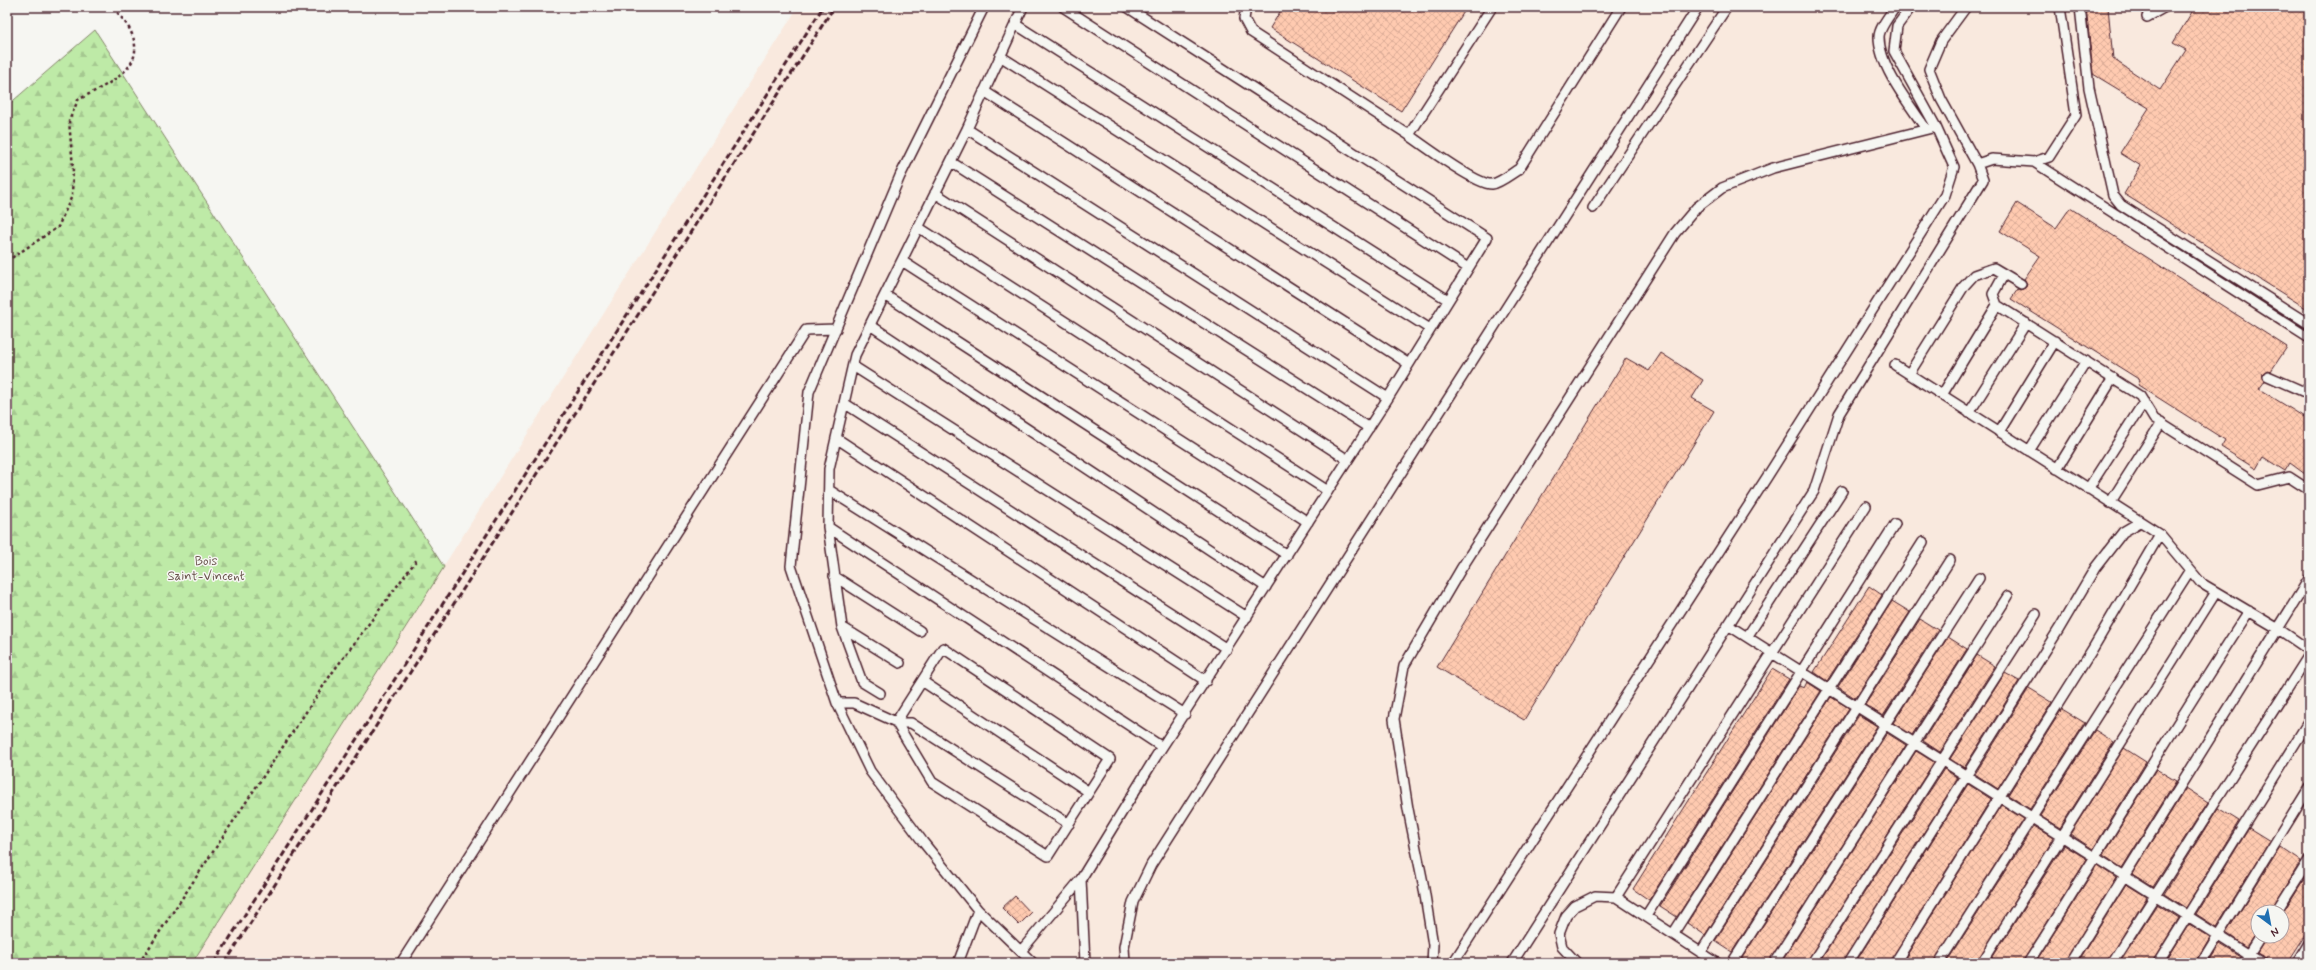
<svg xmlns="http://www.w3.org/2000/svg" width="2316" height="970" font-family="Mynerve,sans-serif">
	<defs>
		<pattern id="forest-firs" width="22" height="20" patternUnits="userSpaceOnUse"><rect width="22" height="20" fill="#beeaa7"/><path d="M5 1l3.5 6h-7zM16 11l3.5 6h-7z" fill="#a5c890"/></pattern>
		<pattern id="building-cross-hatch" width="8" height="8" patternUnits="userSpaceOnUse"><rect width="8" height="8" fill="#ffcab0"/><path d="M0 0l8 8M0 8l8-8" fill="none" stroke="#dcad98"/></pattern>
	</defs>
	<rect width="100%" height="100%" fill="#f6f6f2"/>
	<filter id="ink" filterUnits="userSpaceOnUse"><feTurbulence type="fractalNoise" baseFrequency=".025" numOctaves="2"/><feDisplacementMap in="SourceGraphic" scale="8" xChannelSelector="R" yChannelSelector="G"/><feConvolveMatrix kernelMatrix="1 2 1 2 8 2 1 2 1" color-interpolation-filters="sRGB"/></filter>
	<g filter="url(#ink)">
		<path fill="#f9e9de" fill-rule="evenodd" d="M798,7H2309V963H192ZM2258,912H2282V936H2258Z"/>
		<path fill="url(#forest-firs)" stroke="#848469" d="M95,30L444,567L192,963H7V106Z"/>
		<path fill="url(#building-cross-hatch)" stroke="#4a1f2b" d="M1283,7H1467L1401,111L1270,28Z
			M2086,7H2108L2113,59L2160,90L2186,50L2173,43L2195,7H2309V310L2124,194L2141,166L2120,153L2149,108L2093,74Z
			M2017,203L2056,228L2070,208L2287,347L2271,371L2267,370L2263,373L2265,381L2259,389L2309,420V477L2290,463L2285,471L2263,457L2256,469L2221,447L2225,440L2138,385L2140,380L2011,299L2018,289L2021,290L2026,287L2027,284L2024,279L2040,256L2000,231Z
			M1661,353L1703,380L1692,398L1714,411L1524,720L1437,667L1626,358L1649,371Z
			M1869,586L1882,595L1827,681L1814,672Z
			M1892,601L1910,612L1855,698L1838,687Z
			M1920,619L1938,630L1883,716L1865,705Z
			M1948,637L1967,649L1912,735L1893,723Z
			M1977,655L1995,666L1940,752L1923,741Z
			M1772,669L1789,679L1649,900L1633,889Z
			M2005,673L2019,681L1964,768L1950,759Z
			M1807,682L1821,691L1677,917L1660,906L1799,686L1804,688Z
			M2029,688L2052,702L1998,789L1975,774Z
			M1831,697L1849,708L1705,935L1687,923Z
			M2062,709L2085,723L2030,809L2008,795Z
			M1859,715L1877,726L1732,952L1715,941Z
			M2095,730L2114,742L2060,828L2040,816Z
			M1887,733L1906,745L1768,963H1749L1742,958Z
			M2124,748L2146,762L2093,849L2070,834Z
			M1916,751L1934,762L1806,963H1781Z
			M1944,769L1958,778L1842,963H1819Z
			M2156,769L2176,781L2122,868L2103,855Z
			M1968,784L1991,799L1889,963H1855Z
			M2186,788L2208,802L2153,887L2132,874Z
			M2001,805L2024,819L1933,963H1902Z
			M2218,808L2239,821L2186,908L2164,894Z
			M2034,826L2054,838L1976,963H1946Z
			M2249,828L2270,841L2216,927L2196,914Z
			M2064,845L2087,859L2022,963H1989Z
			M2280,847L2301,861L2270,912H2258V931L2247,947L2226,933Z
			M2097,865L2116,878L2064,963H2035Z
			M2309,871V929L2287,963H2268L2266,958L2257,953L2267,936H2282V914Z
			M2126,884L2147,897L2106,963H2077Z
			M1015,896L1031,913L1019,925L1002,908Z
			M2157,904L2179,918L2152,963H2119Z
			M2189,924L2210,937L2195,963H2165Z
			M2220,944L2241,957L2238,963H2208Z"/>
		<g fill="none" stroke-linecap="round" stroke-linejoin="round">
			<defs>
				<path id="service" d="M984,7L900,176L809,392L791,566L837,703L870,771L923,842L978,910L1033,963
					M1023,7L967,129L855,355L829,469L828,527L1162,747
					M1063,7L1468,268
					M1246,7L1244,19L1251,32L1409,135L1492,7
					M1895,7C1890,15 1879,28 1879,37C1879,67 1910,105 1926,129
					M1966,7L1941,41L1929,69L1941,99L1977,164L1992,159L2034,162L2049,157L2076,115L2060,7
					M2080,7L2089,88L2113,195L2121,205L2309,324
					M2147,17L2165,7
					M1015,24L1448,300
					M1000,56L1430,329
					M984,91L1409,364
					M967,129L1388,398
					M1409,135C1423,145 1477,185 1492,184C1500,183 1512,173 1519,169L1621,7
					M951,162L1369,428
					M2034,162L2309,338
					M935,193L1348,460
					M1593,208L1727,7
					M918,227L1328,491
					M902,261L1308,522
					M2004,274L1993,294L1997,305L2140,396L2154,419L2258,485L2289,477L2309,490
					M885,295L1287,555
					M870,325L1266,587
					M1895,365L2160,534L2201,583L2277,628L2309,650
					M853,366L1247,617
					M1909,374L1964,286L1974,275L1994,268L2021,284
					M2268,376L2309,394
					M1942,395L1997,305
					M844,403L1227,649
					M1969,413L2026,323
					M1999,432L2055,341
					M836,438L1206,681
					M2029,451L2086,361
					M2057,469L2113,378
					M2088,489L2144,402
					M829,490L1185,714
					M2110,503L2161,423
					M828,527L842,627L862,682L880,693
					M834,576L920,631
					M1728,625L2262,963
					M842,627L900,663
					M1747,637L1842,491
					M943,648L1110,759L1048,856L932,782L896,722Z
					M922,681L1089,792
					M837,703H854L896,722L911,723L1069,824
					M1081,879L1085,963
					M1616,897L1866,506
					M2276,912L2309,860
					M1646,916L1895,524
					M1673,934L1923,542
					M1021,951L1081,879L1155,758L1388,398L1487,238L1127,7
					M1701,952L1950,560
					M401,963L806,330L836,329
					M958,963L978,910
					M1125,963L1124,947L1133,902L1151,865L1698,7
					M1432,963L1433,945L1423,883L1408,809L1394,719L1404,666L1461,569L1675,233L1697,207L1722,188L1773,168L1936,127
					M1453,963L1767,477L1945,195L1954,167L1936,127L1894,51L1897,26L1911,7
					M1512,963L1814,491L1839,414L1983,180L1977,164
					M1577,963L1562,947L1559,934L1566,916L1575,906L1595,896L1616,897L1717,963
					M1732,963L1979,578
					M1774,963L2008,596
					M1812,963L2036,614
					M1848,963L2059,629L2095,568L2123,532L2140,522
					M1895,963L2092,650L2160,534
					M1939,963L2190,570
					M1982,963L2216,592
					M2028,963C2103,847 2173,727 2249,611
					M2070,963L2309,579
					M2112,963L2309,655
					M2158,963L2309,721
					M2201,963L2309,788
					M2244,963L2261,936
					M2297,963L2309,943"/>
			</defs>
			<use href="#service" stroke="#4a1f2b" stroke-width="12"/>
			<path stroke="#4a1f2b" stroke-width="2.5" stroke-dasharray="3 3" stroke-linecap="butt" d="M7,261L58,227L72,196L73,167L69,121L78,100C104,85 149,70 131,32C127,23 119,15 113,7
				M139,963L332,673L418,558"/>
			<use href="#service" stroke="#f6f6f2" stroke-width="9"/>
			<path stroke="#4a1f2b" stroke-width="3" stroke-dasharray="6 3" stroke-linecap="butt" d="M214,963L823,7
				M225,963L834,7"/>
		</g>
	</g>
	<g text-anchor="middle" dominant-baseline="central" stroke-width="3" stroke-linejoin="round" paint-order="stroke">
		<g font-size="13" fill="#67524a" stroke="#f6f6f2">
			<text x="206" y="561">Bois<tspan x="206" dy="15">Saint-Vincent</tspan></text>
		</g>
	</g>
	<rect width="2316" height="970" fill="none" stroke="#f6f6f2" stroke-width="24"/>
	<rect x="12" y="12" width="2292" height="946" fill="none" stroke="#4a1f2b" stroke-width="1.5" filter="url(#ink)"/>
	<g transform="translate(2270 924) rotate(148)"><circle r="19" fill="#f6f6f2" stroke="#b1a0a2"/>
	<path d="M0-3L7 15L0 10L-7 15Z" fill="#1f6fb2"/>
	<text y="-6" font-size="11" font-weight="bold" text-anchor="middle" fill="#4a1f2b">N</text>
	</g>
</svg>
